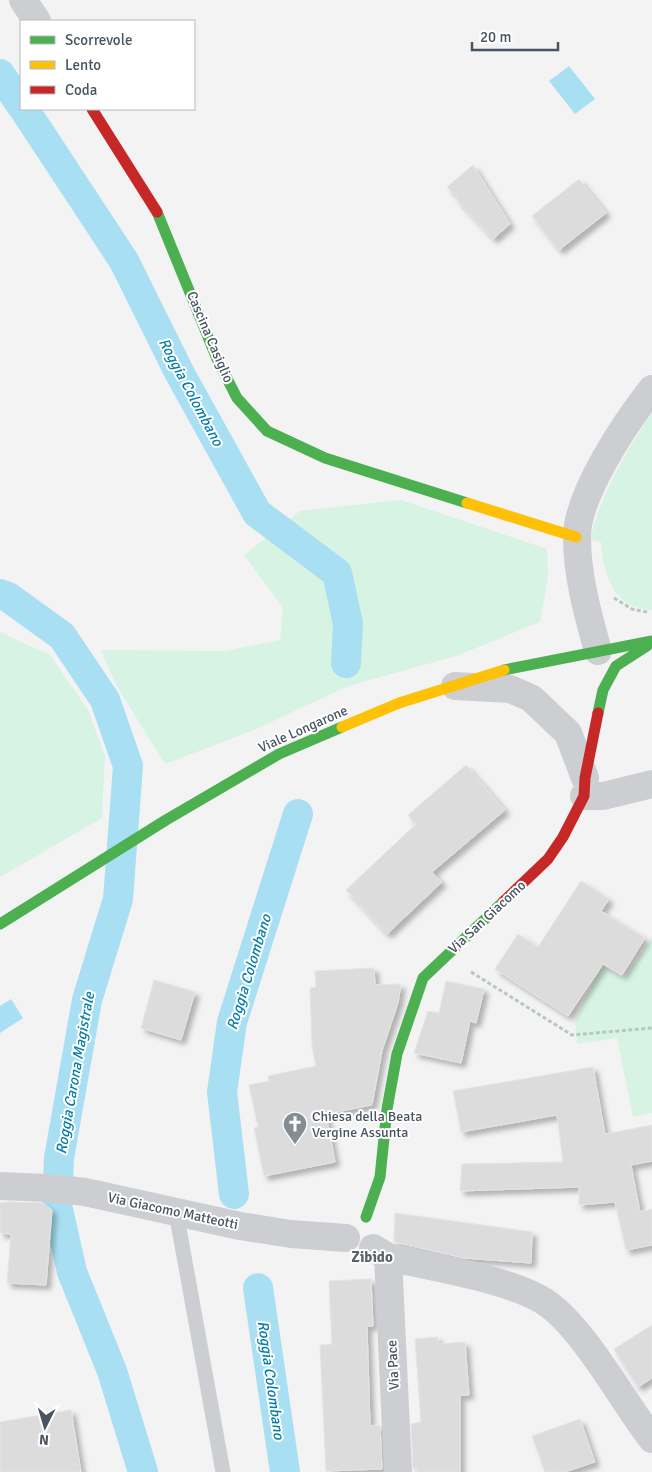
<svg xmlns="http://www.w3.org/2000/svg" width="652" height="1472" font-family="Signika,sans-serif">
	<defs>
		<filter id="shadow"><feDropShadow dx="4.5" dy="4.5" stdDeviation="2.5" flood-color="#0004"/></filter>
	</defs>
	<rect width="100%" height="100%" fill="#f3f3f3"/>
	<path fill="#d6f3e3" d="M652,412V610H649C640,608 630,606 623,600C608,588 602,560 601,542L590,540C602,490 625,455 652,412Z
		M401,500L547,549L548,577L540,622L456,656L348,686L254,730L165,764L115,683L101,650L225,651L280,640L283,608L244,555L300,511Z
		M0,632L50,655L88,710L105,756L102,818L0,877Z
		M652,938V1113L633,1117L617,1038L577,1044L575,1020L602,965L624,978Z"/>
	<path fill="#a9dff3" d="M569,66L595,99L575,114L549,81Z
		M11,999L23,1018L0,1033V1006Z"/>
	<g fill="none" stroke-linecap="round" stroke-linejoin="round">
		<path stroke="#a9dff3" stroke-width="30" d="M0,74L21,105
			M24,109L124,261L179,372L257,513L337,573L348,624L346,663
			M0,594L8,597L62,636L105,700L128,766L118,899L87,1000L59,1158L57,1205L72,1272L112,1371L143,1472
			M234,1194L222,1092L232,1022L298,814
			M258,1288L285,1472"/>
	</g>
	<path fill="#dcdcdd" stroke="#e4e4e5" filter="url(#shadow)" d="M473,165L510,224L493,239L456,199L458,198L447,187Z
		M579,179L606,213L559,250L532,216Z
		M466,765L505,810L432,872L442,882L387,934L346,890L416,824L408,815Z
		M581,881L609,899L601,911L645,938L622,975L603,964L568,1016L495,969L518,934L538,947Z
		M374,968L375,985L401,984L398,1003L382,1051L372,1105L326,1114L335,1162L264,1176L254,1128L258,1127L249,1085L269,1081L268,1076L316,1066L312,1045L310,988L316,987L315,971Z
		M154,980L195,992L181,1040L141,1028Z
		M446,981L484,989L476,1023L470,1021L461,1063L414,1053L428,1011L439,1013Z
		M593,1067L605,1134L652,1125V1161L631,1165L640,1212L652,1209V1245L626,1250L615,1202L579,1205V1187L460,1191L462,1164L563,1162L557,1115L461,1132L453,1091Z
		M9,1202L43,1203L52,1210L46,1285L7,1283L11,1234L0,1233V1203Z
		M395,1213L532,1232L531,1263L464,1258L394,1242Z
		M371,1279L373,1326H367L370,1426L380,1425L382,1469L326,1471L320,1345L332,1344L329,1281Z
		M652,1325V1378L638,1387L614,1349Z
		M438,1337V1344L465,1342L469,1395H460V1472H417V1468L413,1469L411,1424L421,1422L415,1339Z
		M71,1410L81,1472H0V1422Z
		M580,1419L595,1462L565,1472H545L532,1436Z"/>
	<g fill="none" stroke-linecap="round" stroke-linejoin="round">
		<path stroke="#b9c7c3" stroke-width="3" stroke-dasharray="4 2.5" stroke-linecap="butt" d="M614,598L632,609L647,612
			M471,972L572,1035L652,1028"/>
		<path stroke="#ccced2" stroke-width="15" d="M176,1212L223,1472"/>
		<path stroke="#ccced2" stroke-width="28" d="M23,0L37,21
			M598,651C588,615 577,576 577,538C576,496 626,422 652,389
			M455,686L510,689L531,698L568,733L585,778
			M584,796H603L652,784
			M0,1186L48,1188L85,1192L240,1226L291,1234L346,1238
			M373,1248L388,1257C431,1267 515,1280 548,1304C586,1332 622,1400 652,1439
			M388,1257L398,1472"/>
		<path stroke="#4caf50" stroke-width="11" d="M157,212L217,359L237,398L267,431L325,458L467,503
			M504,670L652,641
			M598,713L603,690L616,666L647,646
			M0,924L166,820L279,754L342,727
			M366,1217L380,1177L387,1109L397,1054L423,978L503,902"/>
		<path stroke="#ffc107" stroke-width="11" d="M467,503L576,537
			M342,727L399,703L504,670"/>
		<path stroke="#c62828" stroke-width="11" d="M92,109L157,212
			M503,902L548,859L563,837L584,796L585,778L598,713"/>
	</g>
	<defs>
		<symbol id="church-pin" viewBox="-11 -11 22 30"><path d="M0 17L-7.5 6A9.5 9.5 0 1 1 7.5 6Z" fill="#848c94" stroke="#fff"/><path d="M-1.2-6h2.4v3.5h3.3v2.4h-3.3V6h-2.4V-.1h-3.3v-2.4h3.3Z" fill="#fff"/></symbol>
	</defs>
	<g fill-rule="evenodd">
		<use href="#church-pin" x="281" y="1110" width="28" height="38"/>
	</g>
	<g text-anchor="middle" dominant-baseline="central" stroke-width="4" stroke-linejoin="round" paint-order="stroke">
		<g font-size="14" fill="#485461" stroke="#fff">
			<text transform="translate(210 337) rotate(67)">Cascina Casiglio</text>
			<text transform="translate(303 729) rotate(-24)">Viale Longarone</text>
			<text transform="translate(487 917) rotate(-43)">Via San Giacomo</text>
			<text transform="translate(173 1211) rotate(12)">Via Giacomo Matteotti</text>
			<text transform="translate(393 1365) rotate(-93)">Via Pace</text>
		</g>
		<g font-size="14" fill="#485461" stroke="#fff" text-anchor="start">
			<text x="312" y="1116">Chiesa della Beata<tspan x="312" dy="16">Vergine Assunta</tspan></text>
		</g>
		<g font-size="15" font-style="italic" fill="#047ea8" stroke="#fff">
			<text transform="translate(191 392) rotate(62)">Roggia Colombano</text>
			<text transform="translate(249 972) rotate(-73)">Roggia Colombano</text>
			<text transform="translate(75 1073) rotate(-80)">Roggia Carona Magistrale</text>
			<text transform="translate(271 1380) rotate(82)">Roggia Colombano</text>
		</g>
		<g font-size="15" font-weight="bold" fill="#5e6167" stroke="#fff">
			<text x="372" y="1257">Zibido</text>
		</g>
	</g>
	<rect x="20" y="20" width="175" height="90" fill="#ffffff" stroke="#b6bbc0"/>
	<rect x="30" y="36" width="25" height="8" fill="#4caf50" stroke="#b6bbc0"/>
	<text x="65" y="45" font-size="15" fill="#485461">Scorrevole</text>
	<rect x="30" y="61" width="25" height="8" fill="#ffc107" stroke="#b6bbc0"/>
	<text x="65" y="70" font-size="15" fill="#485461">Lento</text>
	<rect x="30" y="86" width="25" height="8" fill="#c62828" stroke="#b6bbc0"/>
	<text x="65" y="95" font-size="15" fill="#485461">Coda</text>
	<g transform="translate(45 1427) rotate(185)" stroke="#ffffff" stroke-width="4" paint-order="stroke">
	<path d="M0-4L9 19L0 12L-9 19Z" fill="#485461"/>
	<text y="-8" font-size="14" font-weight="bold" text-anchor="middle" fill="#485461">N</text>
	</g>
	<path d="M472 42v8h86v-8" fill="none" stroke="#485461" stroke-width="2.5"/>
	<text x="480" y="42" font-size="15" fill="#485461" stroke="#ffffff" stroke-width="4" paint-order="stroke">20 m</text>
</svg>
